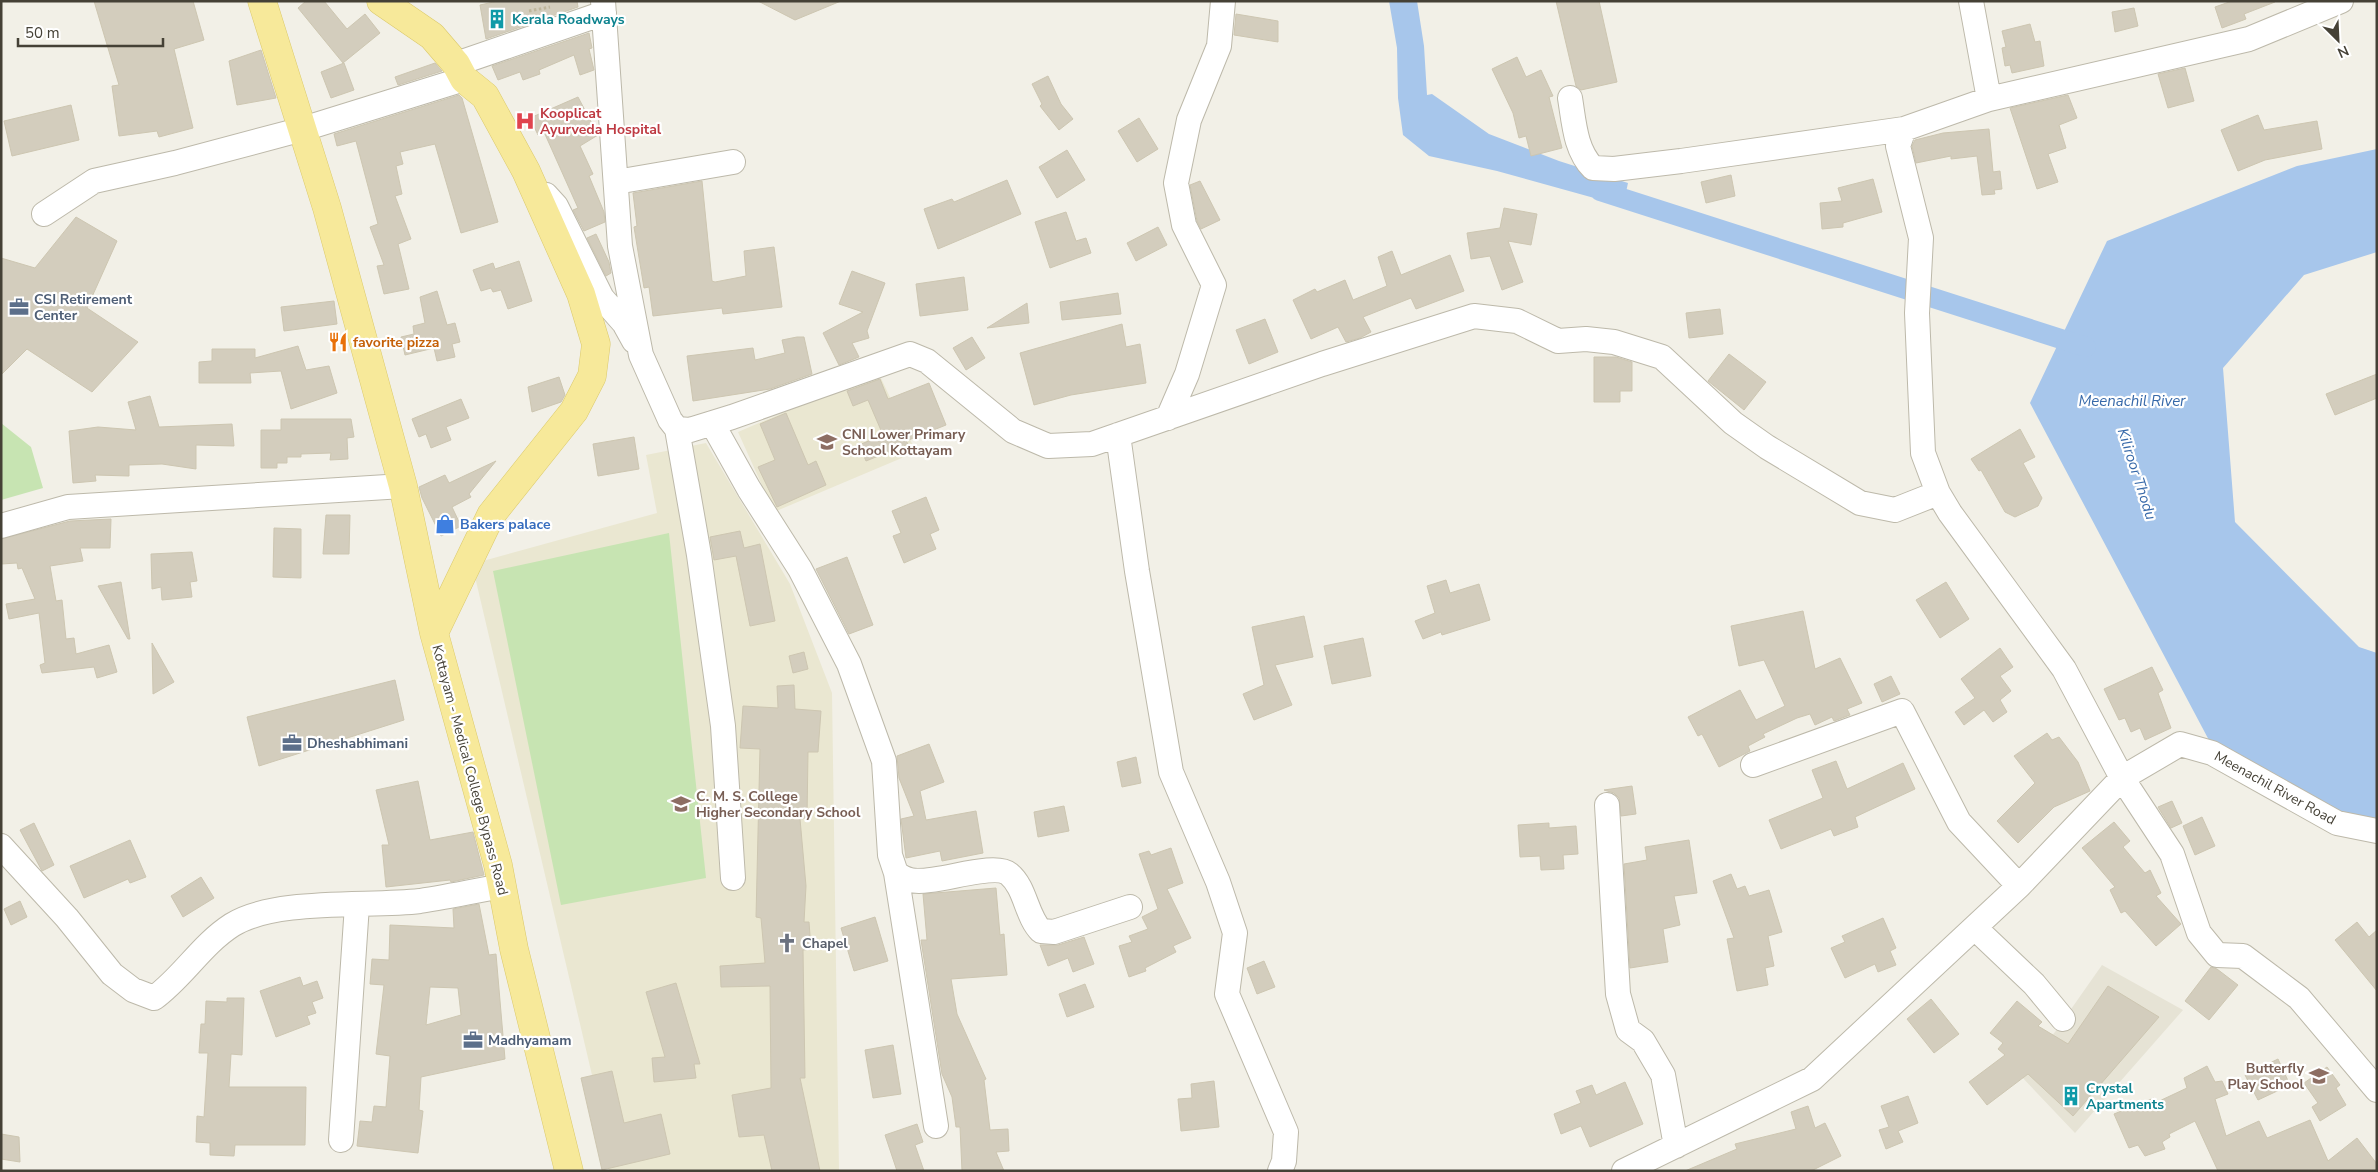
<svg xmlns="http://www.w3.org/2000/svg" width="2378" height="1172" font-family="'Nunito Sans',sans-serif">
	<rect width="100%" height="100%" fill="#f2f0e7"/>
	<path fill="#e6e3d5" d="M2102,965L2183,1010L2075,1133L2019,1074L2055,1032Z"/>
	<path fill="#eae7d1" d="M878,372L916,452L774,512L738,432Z
		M706,443L790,584L832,693L839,1171H609L592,1075L472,564L657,513L646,455Z"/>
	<path fill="#c7e4b2" d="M1,423L31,447L43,488L1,500Z
		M669,533L706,878L561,905L493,571Z"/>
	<path fill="#a7c6eb" d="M1389,1H1417L1424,46L1427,95L1432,94L1489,134L1559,161L1628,183L1623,206L1497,171L1429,156L1403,135L1398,98L1397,48Z
		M2377,149V252L2304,275L2223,368L2235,522L2359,647L2377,653V839L2211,744L2030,403L2107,241L2297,166Z"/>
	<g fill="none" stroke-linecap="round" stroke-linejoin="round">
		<path stroke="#a7c6eb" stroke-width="20" d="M1600,191L2086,347"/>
	</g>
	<path fill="#d3cdbd" stroke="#cdc6b1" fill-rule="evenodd" d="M94,1H193L204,40L174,49L193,128L159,137L157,131L119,136L112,86L119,85Z
		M306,1H324L347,29L365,14L380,33L343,63L298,8Z
		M498,1H577L578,7L486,39L480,5Z
		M758,1H841L795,20Z
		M1556,1H1599L1617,82L1581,90L1576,86Z
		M2232,1H2275V2L2244,14L2246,19L2222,28L2215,7Z
		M2134,8L2138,26L2115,32L2112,12Z
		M1236,14L1278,21V42L1234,35Z
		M2030,24L2035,42L2040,41L2044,66L2012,73L2010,65L2005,66L2002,48L2006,47L2002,31Z
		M589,33L592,48L589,49L594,70L580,75L574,55L539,70L540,74L523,80L520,72L498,80L492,66Z
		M261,50L276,98L237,105L229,61Z
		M1517,57L1526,77L1541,70L1553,96L1549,97L1562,148L1531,156L1526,136L1519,138L1513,113L1492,69Z
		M344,63L354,90L331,98L321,72Z
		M435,63L442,71L398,85L395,77Z
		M2185,68L2194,101L2168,108L2158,74Z
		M1048,76L1061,104L1073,119L1059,130L1040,106L1042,104L1032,84Z
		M459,95L462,98L498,222L461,233L435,144L400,152L403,164L396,166L402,194L395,196L411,239L398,244L409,289L384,294L377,266L384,265L370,227L378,224L356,141L337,146L334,134Z
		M2068,95L2077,118L2059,125L2066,148L2048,154L2058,182L2037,189L2010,108Z
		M578,97L598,135L580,146L593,174L589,176L604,212L605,222L584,231L573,210L578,208L544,132L538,135L530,118Z
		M71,105L79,140L12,156L4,121Z
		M2258,115L2264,130L2317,121L2322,149L2265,160L2238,171L2221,130Z
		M1139,118L1158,149L1137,162L1118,131Z
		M1989,129L1993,172L2000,171L2002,189L1994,190L1995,194L1982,195L1977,156L1951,159V156L1916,163L1912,146L1915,140L1943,133Z
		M1067,150L1085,180L1057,198L1039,167Z
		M1731,175L1735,196L1706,203L1701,182Z
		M1873,179L1882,212L1843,223V227L1822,229L1820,203L1842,201L1838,188Z
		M1007,180L1021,214L938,249L924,209L952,199L954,202Z
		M702,181L712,281L715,282L746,276L744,251L774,247L782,307L723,314L722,308L653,316L649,287L644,288L634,227L637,226L633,193Z
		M1200,181L1220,220L1201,229L1197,221L1190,185Z
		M1504,208L1537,214L1531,245L1508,241L1523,282L1502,290L1490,256L1471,259L1467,233L1500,228Z
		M1066,212L1076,241L1086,238L1091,253L1050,268L1035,222Z
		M76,217L117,241L87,308L138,342L92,392L27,349L1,375V258L35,268Z
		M1158,227L1167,245L1136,261L1127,243Z
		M596,234L609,262L611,273L606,276L587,238Z
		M1392,251L1401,275L1450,255L1464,291L1416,309L1411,298L1363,317L1371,332L1360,338L1346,342L1338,327L1311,339L1293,300L1315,289L1317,292L1345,280L1353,300L1387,286L1378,257Z
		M519,261L532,301L508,309L501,290L493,292L491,288L481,291L473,270L493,263L495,269Z
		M852,271L885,283L867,331L869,338L852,343L859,357L839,365L823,333L863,312L839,304Z
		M964,277L968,310L920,316L916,284Z
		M437,291L447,325L455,323L460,342L452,344L455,357L437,361L434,348L405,355L401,337L414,334L413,326L425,323L420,297Z
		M1118,293L1121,314L1062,320L1060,302Z
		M334,301L337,324L284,331L281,307Z
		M1027,303L1029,323L987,328Z
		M1720,309L1723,334L1689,338L1686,313Z
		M1265,319L1278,352L1249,364L1236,330Z
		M1122,324L1126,347L1140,344L1146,383L1071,395L1034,405L1020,353Z
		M797,337H804L812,374L770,389L693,401L687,356L753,348L755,360L785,353L782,340Z
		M972,337L985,358L966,370L953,348Z
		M298,346L306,370L329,366L337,393L291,409L281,371L250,373L251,383H199V362L212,361V349H255V358Z
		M1729,354L1766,382L1744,410L1708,381Z
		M1594,357H1616L1632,362V391H1620V402H1594Z
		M2377,374V398L2335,415L2326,394Z
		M559,377L565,395L561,402L532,412L528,387Z
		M880,379L888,399L929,383L946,425L906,441L908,444L866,461L859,445L883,435L868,400L853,406L847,391Z
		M150,396L159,427L232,424L234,446L196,445V469L162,464L129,465V476L95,475L96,481L73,483L69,431L98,427L136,430L128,402Z
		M461,399L469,418L446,427L451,440L431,448L426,434L419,437L412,419Z
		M786,413L808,465L816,461L826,485L777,507L758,467L775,460L760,424Z
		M281,419H351L354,437L347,438L348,459L330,460L331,453L301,454V457H287V463H277V468H261V430H281Z
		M2020,429L2035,457L2023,463L2042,498L2038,506L2015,517L2005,512L1981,470L1979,471L1971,459Z
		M634,437L639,469L598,476L593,444Z
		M496,461L469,494L471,497L452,507L461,526L441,536L422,498L419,487L445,475L449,483Z
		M926,497L939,530L930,534L936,549L904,563L893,536L901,533L892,511Z
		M326,515H350L349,554H323Z
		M111,519L110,548H80L83,561L50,566L56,601L62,600L66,639L74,638L76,654L109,645L117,672L97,678L94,667L42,673L40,665L45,663L39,613L9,619L6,604L35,599L22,568L18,569L17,563L1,564V539L70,521Z
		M274,528L301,529V578L273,577Z
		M740,531L744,548L760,544L775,621L750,626L736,556L714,560L710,537Z
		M192,552L197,581L190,582L192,597L162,600L161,587L152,589L151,554Z
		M847,557L873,625L849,634L816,569Z
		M1446,580L1450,593L1479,584L1490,620L1442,635L1441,632L1423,639L1415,621L1435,613L1427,586Z
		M121,582L130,639H128L98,586Z
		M1946,582L1969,619L1940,638L1916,600Z
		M1803,611L1815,669L1840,658L1862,703L1847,709L1850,715L1834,721L1832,717L1815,725L1810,714L1797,718L1763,734L1765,737L1748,746L1750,751L1719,767L1702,734L1698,736L1688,717L1740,690L1756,720L1785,706L1764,660L1739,666L1731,626Z
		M1304,616L1313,657L1275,665L1292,705L1254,720L1243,694L1264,685L1252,627Z
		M1363,638L1371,676L1332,684L1324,646Z
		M152,643L174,682L153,694Z
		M2000,648L2013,667L2000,676L2011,691L2000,700L2007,712L1993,722L1984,710L1964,725L1955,712L1975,698L1961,679Z
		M804,652L808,669L793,673L789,656Z
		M2152,667L2163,690L2158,693L2171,728L2145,740L2140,728L2131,732L2125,718L2119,720L2104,689Z
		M1891,676L1900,694L1882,702L1874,684Z
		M395,680L404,720L259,766L247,717Z
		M794,685L795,709L821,711L818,752H808L807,818L800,819L806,886L804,922H809L811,949L803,950L805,1078H800L820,1171H772L764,1135L739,1137L732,1095L771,1088L770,986L721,987L720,966L765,963L761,918L756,917L760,749L740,748L743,706L778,708L777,686Z
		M2047,733L2052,740L2059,737L2078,762L2090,791L2054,807L2018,843L1997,821L2035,783L2014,756Z
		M929,744L944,782L920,791L926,820L976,811L983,853L942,861L940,851L906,858L901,819L914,816L899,778L897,756Z
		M1136,757L1141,783L1122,787L1117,762Z
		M1836,761L1847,789L1903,763L1915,789L1855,817L1858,827L1834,836L1831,829L1781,849L1769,820L1823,798L1812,770Z
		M418,781L430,840L473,832L484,875L451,882L450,880L386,887L382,845H389L376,790Z
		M1632,786L1636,814L1621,816L1619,798L1614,793L1604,790Z
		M2172,801L2182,823L2171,828L2158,807Z
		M1064,806L1069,831L1038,837L1034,812Z
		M2202,817L2215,846L2195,855L2183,826Z
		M2114,822L2130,841L2123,847L2145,873L2150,870L2161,893L2156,896L2181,924L2156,946L2125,911L2121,913L2110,890L2115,887L2082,848Z
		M34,823L54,865L42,871L20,830Z
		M1549,823V828L1576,826L1578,854L1563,855L1564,869L1541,870L1540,856L1520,857L1518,825Z
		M130,840L146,877L130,883L128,879L84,898L70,866Z
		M1689,840L1697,893L1674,896L1680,925L1663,929L1668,962L1630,968L1624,864L1647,860L1645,847Z
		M1171,848L1183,883L1167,889L1191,938L1173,946L1176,952L1145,968L1146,971L1129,977L1119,946L1132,942L1129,936L1148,929L1142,917L1158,909L1139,854L1149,851L1151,855Z
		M1731,874L1737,889L1745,886L1749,896L1769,890L1782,932L1768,936L1774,966L1765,968L1768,985L1737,991L1727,939L1734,938L1713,881Z
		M201,877L214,898L183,917L171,896Z
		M996,888L1000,935L1004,934L1007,975L951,979L957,1014L986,1079L984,1080L990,1130L1008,1129L1009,1151L996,1152L1004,1171H962L960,1127H956L952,1097L942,1074L921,940H927L923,894Z
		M20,901L27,917L11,925L4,909Z
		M479,904L489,955L496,954L505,1059L421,1077L419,1110L423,1111L418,1153L357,1146L360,1121L372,1122L374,1106L386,1107L390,1056L376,1054L384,985L370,984L372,959L389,960L390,925L454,928L453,909ZM430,987L458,988L461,1015L426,1025Z
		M875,917L888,961L854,971L841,928Z
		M1883,918L1896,948L1890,951L1896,965L1878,972L1875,964L1845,978L1831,948L1845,942L1842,936Z
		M2357,922L2369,937L2377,930V991L2335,940Z
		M1084,937L1094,964L1073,972L1068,958L1048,966L1040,945H1058Z
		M1264,961L1275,987L1257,994L1247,968Z
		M2211,967L2217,969L2238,985L2209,1020L2185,1001Z
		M300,977L303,986L317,981L323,998L312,1002L316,1013L307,1016L310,1024L276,1037L260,991Z
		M676,983L700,1064H694L696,1078L654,1082L652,1058L665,1057L646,992Z
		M1085,984L1094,1007L1067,1017L1059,994Z
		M2108,986L2159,1017L2073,1116L2028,1074L1987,1105L1969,1082L2005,1055L1998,1049L2003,1043L1990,1033L2017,1001L2042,1022L2038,1026L2068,1044Z
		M227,998H244L242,1055L231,1054L229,1087H306L305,1145H235L234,1156L210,1155V1143L196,1142L197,1116L204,1117L208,1053H199L201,1024H205L206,1001L227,1002Z
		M1931,999L1959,1034L1934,1053L1907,1019Z
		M893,1045L901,1094L873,1098L865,1050Z
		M2278,1059L2290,1085L2258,1100L2245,1075Z
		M2207,1066L2215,1082L2222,1081L2228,1094L2215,1099L2226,1136L2259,1121L2267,1138L2310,1120L2328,1161L2357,1138L2377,1164V1171H2218L2195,1121L2169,1134L2170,1137L2162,1142L2165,1149L2145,1156L2138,1145L2129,1148L2114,1114L2154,1098L2155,1103L2187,1088L2184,1078Z
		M2327,1067L2340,1085L2336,1088L2346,1105L2320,1121L2312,1107L2318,1103L2304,1083Z
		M612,1071L624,1123L661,1114L670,1154L602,1170L581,1078Z
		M1214,1081L1219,1127L1181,1131L1178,1099L1192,1098L1191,1084Z
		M1625,1082L1643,1124L1590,1147L1581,1126L1561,1134L1554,1114L1581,1103L1576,1091L1592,1085L1596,1095Z
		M1908,1096L1918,1123L1898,1131L1903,1142L1886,1149L1879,1130L1889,1127L1881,1106Z
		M1808,1106L1815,1128L1825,1123L1841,1156L1811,1171H1685L1737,1149L1735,1144L1796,1129L1791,1112Z
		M917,1124L923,1142L915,1145L924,1171H897L885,1135Z
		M1,1134L19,1137L20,1162L1,1159Z"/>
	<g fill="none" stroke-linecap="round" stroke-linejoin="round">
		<defs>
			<path id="minor" d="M603,1L620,246L641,355L670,420L677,429
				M1971,1L1989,99
				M2341,1L2249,39L1989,99L1904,129L1898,146L1921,238L1917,313L1923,453L1938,493L1950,513L2064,669L2122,778L2172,854L2199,933L2217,955L2243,956L2299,998L2377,1090
				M456,64L604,13
				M1570,98C1574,122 1575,150 1593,168L1614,169L1681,161L1904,129
				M616,182L733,162
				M546,195L556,206L602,298L624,323L634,341
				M44,214L94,181L175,163L303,129L464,79
				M1168,418L1187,374L1214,285L1184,225L1176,183L1189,120L1219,46L1223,1
				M712,423L749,489L800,569L849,664L884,761L890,855L896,873C900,876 905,879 910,880C932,886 993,861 1009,874C1026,888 1026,916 1041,931L1054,932L1130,907
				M677,429L690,430L732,417L910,354L927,361L1013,431L1048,446L1092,444L1322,364L1474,316L1517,321L1558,341L1586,339L1614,342L1662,357L1733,423L1767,447L1860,503L1895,510L1938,493
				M677,429L699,555L723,726L733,878
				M1118,435L1137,571L1171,772L1218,882L1235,933L1227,994L1286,1132L1284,1161L1280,1171
				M1,526L68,507L403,486
				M1753,765L1902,711L1959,822L2019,886
				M1607,805L1618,994L1628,1030L1643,1041L1663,1075L1676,1146
				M1,846L67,918L112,974L133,990L154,998C183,977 201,945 232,925C275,898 368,907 420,901C447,897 475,891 502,886
				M896,873L936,1126
				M1975,928L2034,984L2063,1019
				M341,1140L357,905
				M1624,1171L1812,1079L2019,886L2122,778L2180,744L2212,753L2337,823L2377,831"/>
			<path id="major" d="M262,1L327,208L403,486L434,633L498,865L514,949L569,1171
				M381,1L432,36L456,64L464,79L485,96L526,171L581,294L596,344L592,376L574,411L491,515L434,633"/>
		</defs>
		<use href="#minor" stroke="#bdb9aa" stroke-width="26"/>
		<use href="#major" stroke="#dbc96b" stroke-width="29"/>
		<path stroke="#beb69c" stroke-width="3" stroke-dasharray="2.5 2.5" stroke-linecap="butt" d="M529,11L550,7"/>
		<use href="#minor" stroke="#fff" stroke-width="24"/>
		<use href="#major" stroke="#f7e99a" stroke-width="28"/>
	</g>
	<defs>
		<symbol id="building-bare" viewBox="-9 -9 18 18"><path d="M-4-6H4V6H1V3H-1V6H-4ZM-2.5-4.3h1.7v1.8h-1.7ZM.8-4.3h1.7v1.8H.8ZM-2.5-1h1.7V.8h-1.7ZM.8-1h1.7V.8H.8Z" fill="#0f9aa8" stroke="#fff" stroke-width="2.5" paint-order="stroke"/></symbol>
		<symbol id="hospital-bare" viewBox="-9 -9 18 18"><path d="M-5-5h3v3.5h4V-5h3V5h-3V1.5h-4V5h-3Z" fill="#e0444e" stroke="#fff" stroke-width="2.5" paint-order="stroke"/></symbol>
		<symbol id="office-bare" viewBox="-9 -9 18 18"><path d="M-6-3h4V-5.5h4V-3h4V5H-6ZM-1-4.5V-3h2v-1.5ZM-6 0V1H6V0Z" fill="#5c6f8a" stroke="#fff" stroke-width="2.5" paint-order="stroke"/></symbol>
		<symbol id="restaurant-bare" viewBox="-9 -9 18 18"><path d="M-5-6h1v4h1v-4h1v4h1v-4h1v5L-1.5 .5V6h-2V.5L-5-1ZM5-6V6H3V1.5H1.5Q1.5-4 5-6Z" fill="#e8710a" stroke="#fff" stroke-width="2.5" paint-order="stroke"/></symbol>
		<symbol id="school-bare" viewBox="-9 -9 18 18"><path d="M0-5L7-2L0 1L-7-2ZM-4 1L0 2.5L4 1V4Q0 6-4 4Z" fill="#8d6e63" stroke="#fff" stroke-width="2.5" paint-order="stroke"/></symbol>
		<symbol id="shop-bare" viewBox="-9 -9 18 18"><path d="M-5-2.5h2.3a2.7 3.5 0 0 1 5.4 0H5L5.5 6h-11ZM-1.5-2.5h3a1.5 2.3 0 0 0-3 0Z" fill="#3f7fe0" stroke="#fff" stroke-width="2.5" paint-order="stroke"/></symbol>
		<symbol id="church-bare" viewBox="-9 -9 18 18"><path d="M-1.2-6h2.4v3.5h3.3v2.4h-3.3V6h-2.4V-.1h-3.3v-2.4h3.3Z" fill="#6b7280" stroke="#fff" stroke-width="2.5" paint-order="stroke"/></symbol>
	</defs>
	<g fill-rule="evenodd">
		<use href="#building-bare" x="483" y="5" width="28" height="28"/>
		<use href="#hospital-bare" x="511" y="107" width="28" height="28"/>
		<use href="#office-bare" x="5" y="293" width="28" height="28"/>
		<use href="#restaurant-bare" x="324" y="328" width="28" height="28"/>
		<use href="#school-bare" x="813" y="428" width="28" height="28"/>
		<use href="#shop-bare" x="431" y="510" width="28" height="28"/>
		<use href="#office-bare" x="278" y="729" width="28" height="28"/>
		<use href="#school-bare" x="667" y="790" width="28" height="28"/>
		<use href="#church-bare" x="773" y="929" width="28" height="28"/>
		<use href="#office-bare" x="459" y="1026" width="28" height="28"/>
		<use href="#school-bare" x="2305" y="1062" width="28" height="28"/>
		<use href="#building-bare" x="2057" y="1082" width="28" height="28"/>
	</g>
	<g text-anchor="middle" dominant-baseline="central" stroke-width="4.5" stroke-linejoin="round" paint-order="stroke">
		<g font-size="14" font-weight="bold" fill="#0d838f" stroke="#fff" text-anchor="start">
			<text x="512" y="19">Kerala Roadways</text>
			<text x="2086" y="1088">Crystal<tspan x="2086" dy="16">Apartments</tspan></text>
		</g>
		<g font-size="14" font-weight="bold" fill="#be3a42" stroke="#fff" text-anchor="start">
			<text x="540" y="113">Kooplicat<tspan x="540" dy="16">Ayurveda Hospital</tspan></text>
		</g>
		<g font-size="14" font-weight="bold" fill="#4e5e75" stroke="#fff" text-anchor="start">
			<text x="34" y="299">CSI Retirement<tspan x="34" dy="16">Center</tspan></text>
			<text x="307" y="743">Dheshabhimani</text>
			<text x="488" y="1040">Madhyamam</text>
		</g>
		<g font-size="14" font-weight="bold" fill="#c56008" stroke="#fff" text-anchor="start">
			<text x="353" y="342">favorite pizza</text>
		</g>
		<g font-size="14" font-weight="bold" fill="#785e54" stroke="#fff" text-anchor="start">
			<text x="842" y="434">CNI Lower Primary<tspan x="842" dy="16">School Kottayam</tspan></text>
			<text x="696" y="796">C. M. S. College<tspan x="696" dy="16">Higher Secondary School</tspan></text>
			<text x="2304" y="1068" text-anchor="end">Butterfly<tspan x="2304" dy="16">Play School</tspan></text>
		</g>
		<g font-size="14" font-weight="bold" fill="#366cbe" stroke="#fff" text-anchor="start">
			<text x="460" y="524">Bakers palace</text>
		</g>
		<g font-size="14" fill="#454136" stroke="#fff">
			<text transform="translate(470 770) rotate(75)">Kottayam - Medical College Bypass Road</text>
			<text transform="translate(2275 788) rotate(29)">Meenachil River Road</text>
		</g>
		<g font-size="14" font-weight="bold" fill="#5b616d" stroke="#fff" text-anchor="start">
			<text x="802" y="943">Chapel</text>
		</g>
		<g font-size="15" font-style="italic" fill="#3769a9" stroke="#fff">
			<text x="2132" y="401">Meenachil River</text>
			<text transform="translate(2137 474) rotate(72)">Kiliroor Thodu</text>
		</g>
	</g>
	<rect width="2378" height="1172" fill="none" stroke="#454136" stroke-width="5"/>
	<g transform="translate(2338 40) rotate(156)" stroke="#ffffff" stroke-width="4" paint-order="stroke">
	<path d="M0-4L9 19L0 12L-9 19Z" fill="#454136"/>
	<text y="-8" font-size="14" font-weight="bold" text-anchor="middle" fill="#454136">N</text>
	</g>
	<path d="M18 38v8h145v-8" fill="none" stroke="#454136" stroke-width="2.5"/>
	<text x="25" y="38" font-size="15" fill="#454136" stroke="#ffffff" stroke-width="4" paint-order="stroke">50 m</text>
</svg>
